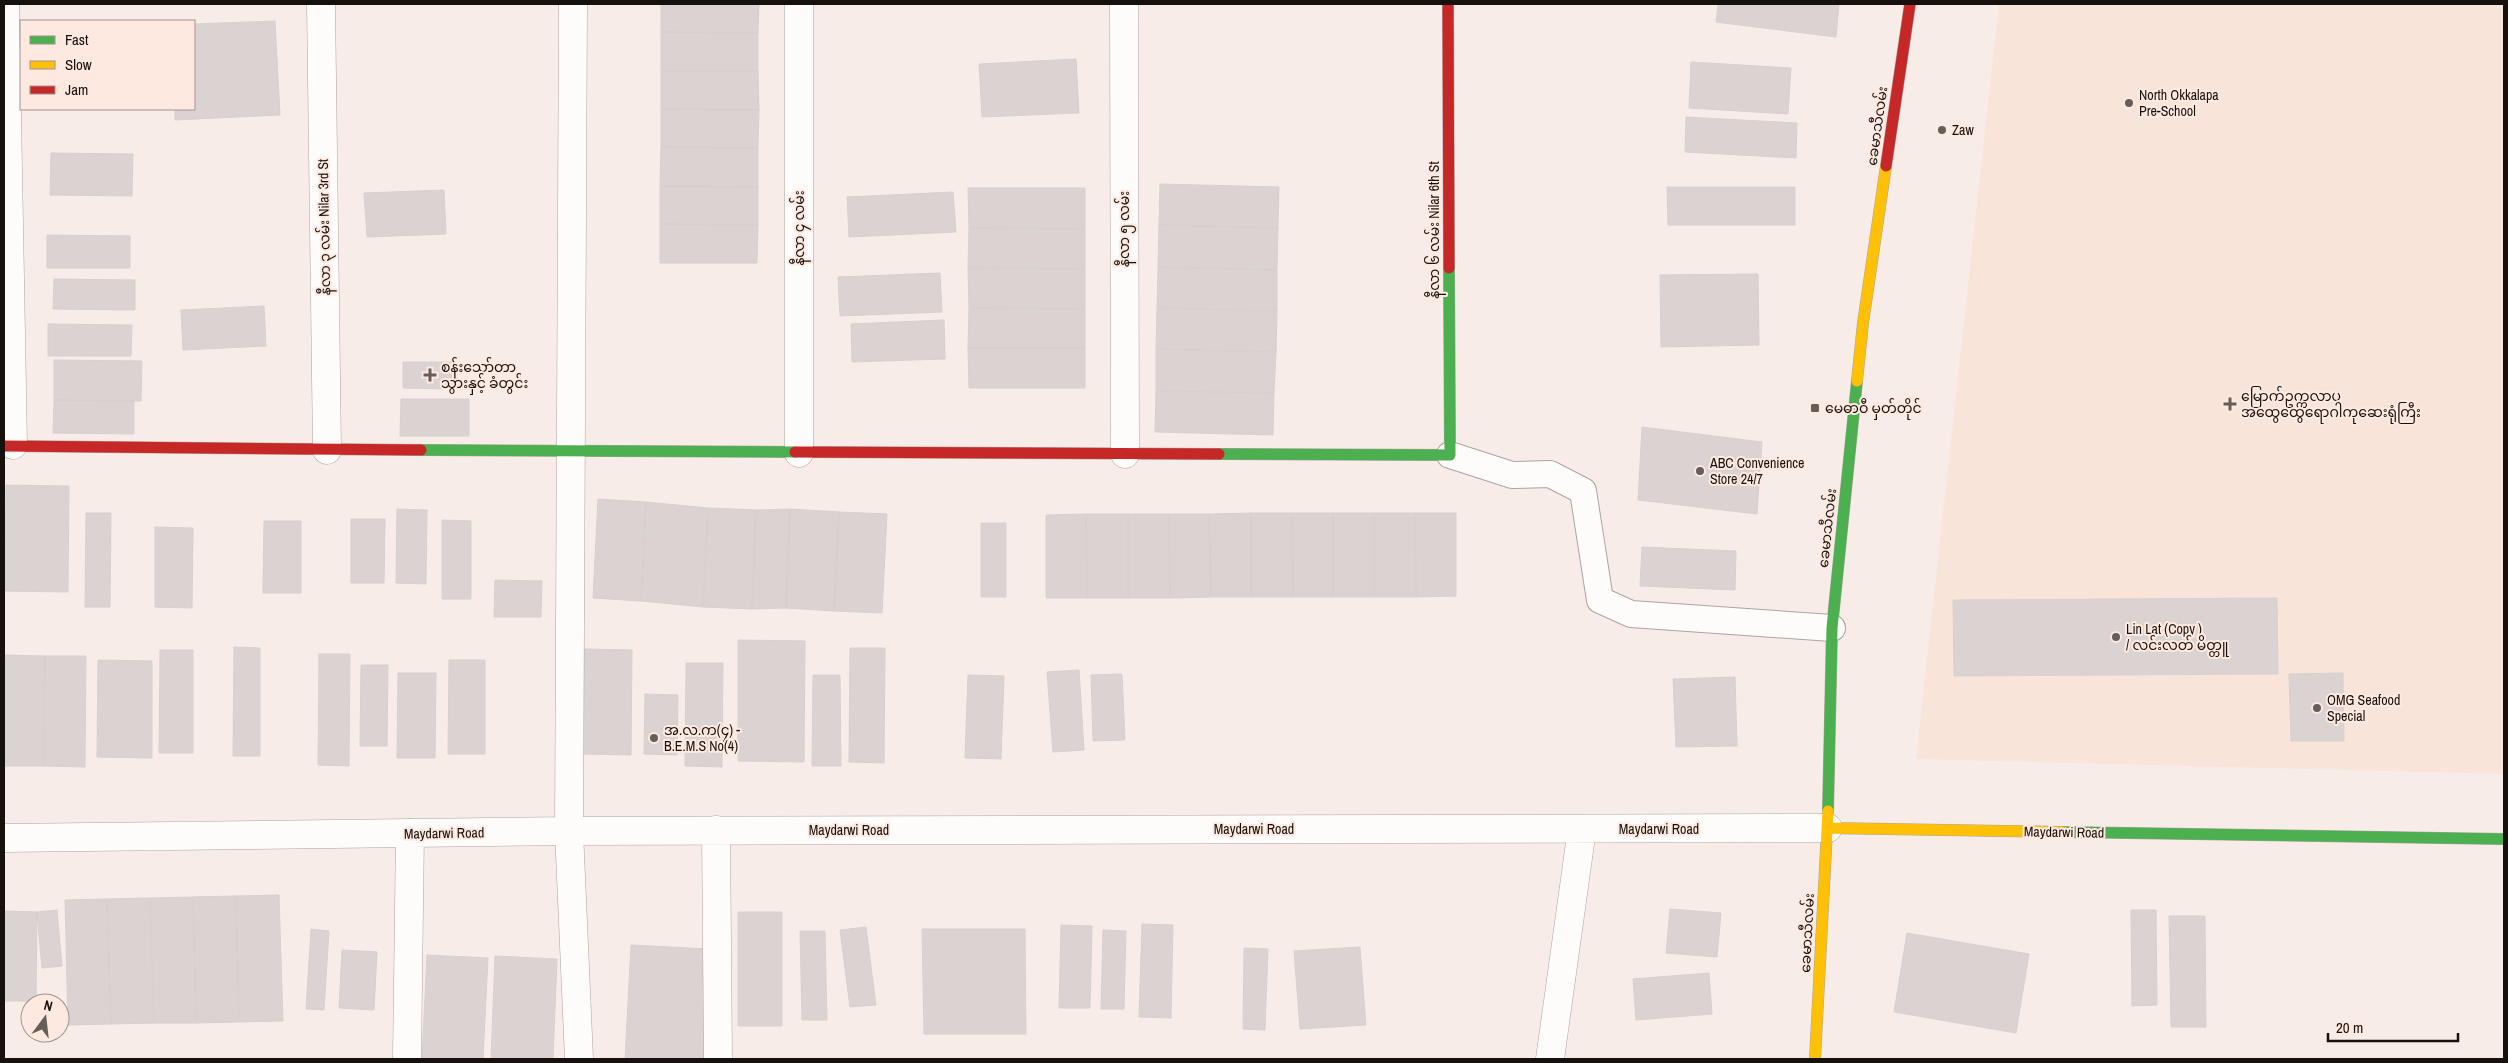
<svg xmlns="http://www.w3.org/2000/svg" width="2508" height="1063" font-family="'Archivo Narrow','Noto Sans Myanmar',sans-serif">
	<rect width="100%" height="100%" fill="#f7ece7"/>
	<path fill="#f9e4da" d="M1999,4H2504V774L1916,759Z"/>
	<path fill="#dbd3d2" stroke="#d8d0d0" d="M661,4H759L758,33L661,32Z
		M1718,4H1839L1836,37L1716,22Z
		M275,21L280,115L175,120V109H194V24Z
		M661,32L758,33V71H661Z
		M1076,59L1079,113L982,117L979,64Z
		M1691,62L1791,68L1788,114L1689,108Z
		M661,71H758L759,110L661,109Z
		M661,109L759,110L758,148L661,147Z
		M1686,117L1797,123L1796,158L1685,152Z
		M661,147L758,148V187L660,186Z
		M51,153L133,154L132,196L50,195Z
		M1160,184L1279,187L1278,228L1159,225Z
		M660,186L758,187V225L660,224Z
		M1667,187H1795V225H1668Z
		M968,188H1085V229L969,228Z
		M444,190L446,234L367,237L364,193Z
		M953,192L956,232L849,237L847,197Z
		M660,224L758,225L757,263H660Z
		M1159,225L1278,228L1277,270L1158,267Z
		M969,228L1085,229V269L968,268Z
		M47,235L130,236V268H47Z
		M1158,267L1277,270V311L1157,308Z
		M968,268L1085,269V309L969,308Z
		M940,273L942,312L840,316L838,277Z
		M1758,274L1759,345L1661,347L1660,275Z
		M54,279L135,280V310L53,309Z
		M264,306L266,346L183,350L181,310Z
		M969,308L1085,309V348H968Z
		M1157,308L1277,311L1276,352L1156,349Z
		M944,320L945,359L852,362L851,324Z
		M48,324L132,325L131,356H48Z
		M968,348H1085V388H969Z
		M1156,349L1276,352L1274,393L1156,391Z
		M54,360L142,361L141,401L54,400Z
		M403,362H452L451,389L403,388Z
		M1156,391L1274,393L1273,435L1155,432Z
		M401,399H469V436H400Z
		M54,400L134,401V434L53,433Z
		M1642,427L1762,442L1757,514L1638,500Z
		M6,485L69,486L68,592L5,591Z
		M598,499L646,502L641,601L593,598Z
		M646,502L708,508L703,607L641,601Z
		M708,508L756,510L752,609L703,607Z
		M397,509L427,510L426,584L396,583Z
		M790,509L839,512L834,611L786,608Z
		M790,509L786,608L752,609L756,510Z
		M839,512L887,514L882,613L834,611Z
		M86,513H111L110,607H85Z
		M1251,513H1292L1293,597H1251Z
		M1251,513V597H1211L1209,514Z
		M1292,513H1333V597H1293Z
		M1333,513H1374V597H1333Z
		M1374,513H1415L1416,597H1374Z
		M1415,513H1456V596L1416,597Z
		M1086,514H1128V598H1087Z
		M1086,514L1087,598H1046V515Z
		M1128,514H1169L1170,598H1128Z
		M1169,514H1209L1211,597L1170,598Z
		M351,519H385L384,583H351Z
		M442,520L471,521V599H442Z
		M264,521H301V593H263Z
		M981,523H1006V597H981Z
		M155,527L193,528L192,608L155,607Z
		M1642,547L1736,551L1735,590L1640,586Z
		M495,580L542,581L541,617H494Z
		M2277,598L2278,674L1954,676L1953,600Z
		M738,640L805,641L804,762L738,761Z
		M234,647L260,648V756H233Z
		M850,648H885L884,763L849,762Z
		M583,649L632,650L631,755L582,754Z
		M160,650H193V753H159Z
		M319,654H350L349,766L318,765Z
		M4,655H5L4,766Z
		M5,655L45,656L44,766H4Z
		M45,656H86L85,767L44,766Z
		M98,660L152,661V758L97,757Z
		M449,660H485V754H448Z
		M686,663H723L722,767L685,766Z
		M361,665H388L387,746H360Z
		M1079,670L1084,750L1053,752L1047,672Z
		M398,673H436L435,758H397Z
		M2343,673L2344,741H2291L2289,674Z
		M1122,674L1125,740L1093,741L1091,675Z
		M813,675H840L841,766H812Z
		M968,675L1004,676L1001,759L965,758Z
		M1735,677L1737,746L1676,747L1673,679Z
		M645,694L678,695L677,755L644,754Z
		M279,895L283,1021L239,1022L236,896Z
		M236,896L239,1022L196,1023L193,897Z
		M193,897L196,1023H154L150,898Z
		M150,898L154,1023L111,1024L107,899Z
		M107,899L111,1024L68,1025L65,900Z
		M1670,909L1721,913L1717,957L1666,953Z
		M57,910L62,966L42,968L37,912Z
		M2131,910H2156L2157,1005L2132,1006Z
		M4,911L37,912L36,1001H4Z
		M738,912H782V1026H738Z
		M2169,916H2205L2206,1027H2171Z
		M1142,924L1173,925L1171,1018L1139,1017Z
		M1061,925L1092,926L1090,1008H1059Z
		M866,927L876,1005L850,1007L840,930Z
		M311,929L329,931L324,1010L306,1009Z
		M922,929H1025L1026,1034H924Z
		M1103,930L1126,931L1124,1009H1101Z
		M800,931H825L827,1020H802Z
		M1907,933L2029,954L2016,1033L1894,1012Z
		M631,945L709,949L704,1059H625Z
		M1360,947L1366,1025L1300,1029L1294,951Z
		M1244,948L1268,949L1265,1030L1243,1029Z
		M342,950L377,952L374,1010L339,1008Z
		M427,955L488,958L483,1059H422Z
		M495,956L557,959L553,1059H491Z
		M1709,973L1712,1014L1636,1020L1633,979Z"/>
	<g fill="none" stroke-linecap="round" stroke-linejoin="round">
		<defs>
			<path id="lane" d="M1450,455L1512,475L1550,474L1583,491L1600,600L1631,614L1832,628"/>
			<path id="street" d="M5,4L13,445
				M321,4L327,450
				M573,4L569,831L579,1059
				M1124,4L1125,454
				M799,453V4
				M716,830L718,1059
				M4,838L569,831L1828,828
				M407,1059L410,833
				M1550,1059L1582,829"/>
			<path id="fast" d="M421,450L795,452
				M1219,454L1450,455L1449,268
				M1828,811L1832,628L1857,381
				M2063,832L2504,839"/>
			<path id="slow" d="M1857,381L1863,323L1886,166
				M1828,828L2063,832
				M1815,1059L1828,811"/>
			<path id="jam" d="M1448,4L1449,268
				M1886,166L1910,4
				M4,446L421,450
				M795,452L1219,454"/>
		</defs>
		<use href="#lane" stroke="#aca4a0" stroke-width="28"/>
		<use href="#street" stroke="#aca4a0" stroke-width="29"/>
		<use href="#fast" stroke="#aca4a0" stroke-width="12"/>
		<use href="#slow" stroke="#aca4a0" stroke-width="12"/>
		<use href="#jam" stroke="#aca4a0" stroke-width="12"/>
		<use href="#lane" stroke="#fefcfb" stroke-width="26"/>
		<use href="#street" stroke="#fefcfb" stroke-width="28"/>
		<use href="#fast" stroke="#4caf50" stroke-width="11"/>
		<use href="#slow" stroke="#ffc107" stroke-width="11"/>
		<use href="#jam" stroke="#c62828" stroke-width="11"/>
	</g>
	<g fill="#655e59" stroke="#fee9e0" stroke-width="2">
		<circle cx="2129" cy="103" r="5"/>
		<circle cx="1942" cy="130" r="5"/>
		<path d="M427.5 367.5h5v5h5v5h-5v5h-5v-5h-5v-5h5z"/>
		<path d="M2227.5 396.5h5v5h5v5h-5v5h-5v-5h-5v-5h5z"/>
		<rect x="1810" y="403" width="10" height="10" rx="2.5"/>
		<circle cx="1700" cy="471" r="5"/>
		<circle cx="2116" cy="637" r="5"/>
		<circle cx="2317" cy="708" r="5"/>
		<circle cx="654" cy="738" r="5"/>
	</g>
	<g text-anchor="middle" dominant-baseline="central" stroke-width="4" stroke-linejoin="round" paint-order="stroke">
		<g font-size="14" fill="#17110d" stroke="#fee9e0" text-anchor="start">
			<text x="2139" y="95">North Okkalapa<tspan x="2139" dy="16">Pre-School</tspan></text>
			<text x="1952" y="130">Zaw</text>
			<text x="441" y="367">စန်းသော်တာ<tspan x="441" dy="16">သွားနှင့် ခံတွင်း</tspan></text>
			<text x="2241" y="396">မြောက်ဥက္ကလာပ<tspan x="2241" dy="16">အထွေထွေရောဂါကုဆေးရုံကြီး</tspan></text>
			<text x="1825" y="408">မေဓာဝီ မှတ်တိုင်</text>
			<text x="1710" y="463">ABC Convenience<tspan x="1710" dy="16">Store 24/7</tspan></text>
			<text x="2126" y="629">Lin Lat (Copy )<tspan x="2126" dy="16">/ လင်းလတ် မိတ္တူ</tspan></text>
			<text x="2327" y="700">OMG Seafood<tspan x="2327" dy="16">Special</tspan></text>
			<text x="664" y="730">အ.လ.က(၄) -<tspan x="664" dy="16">B.E.M.S No(4)</tspan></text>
		</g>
		<g font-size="14" fill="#17110d" stroke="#fee9e0">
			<text transform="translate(1877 126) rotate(-82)">ခေမာသီလမ်း</text>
			<text transform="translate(324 227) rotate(-91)">နီလာ ၃ လမ်း Nilar 3rd St</text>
			<text transform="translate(799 228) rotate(-90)">နီလာ ၄ လမ်း</text>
			<text transform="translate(1124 229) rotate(-90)">နီလာ ၅ လမ်း</text>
			<text transform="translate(1434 230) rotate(-90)">နီလာ ၆ လမ်း Nilar 6th St</text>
			<text transform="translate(1827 528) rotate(-84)">ခေမာသီလမ်း</text>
			<text x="1254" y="829">Maydarwi Road</text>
			<text x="1659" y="829">Maydarwi Road</text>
			<text x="849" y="830">Maydarwi Road</text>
			<text transform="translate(2064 832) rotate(1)">Maydarwi Road</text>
			<text transform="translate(444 833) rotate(-1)">Maydarwi Road</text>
			<text transform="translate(1807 933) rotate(-87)">ခေမာသီလမ်း</text>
		</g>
	</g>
	<rect width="2508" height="1063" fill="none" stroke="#17110d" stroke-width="10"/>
	<rect x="20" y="20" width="175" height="90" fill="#fee9e0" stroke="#a2938c"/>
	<rect x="30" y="36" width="25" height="8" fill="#4caf50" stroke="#a2938c"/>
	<text x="65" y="45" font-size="15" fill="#17110d">Fast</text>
	<rect x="30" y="61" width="25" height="8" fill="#ffc107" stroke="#a2938c"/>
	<text x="65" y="70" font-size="15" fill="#17110d">Slow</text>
	<rect x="30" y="86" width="25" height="8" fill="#c62828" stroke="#a2938c"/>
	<text x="65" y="95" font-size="15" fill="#17110d">Jam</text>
	<g transform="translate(45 1018) rotate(15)"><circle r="24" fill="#fee9e0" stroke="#a2938c"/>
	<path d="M0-4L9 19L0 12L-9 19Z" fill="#655e59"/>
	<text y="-8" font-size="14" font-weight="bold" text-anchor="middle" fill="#17110d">N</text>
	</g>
	<path d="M2328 1033v8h130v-8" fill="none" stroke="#17110d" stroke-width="2.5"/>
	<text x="2336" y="1033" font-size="15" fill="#17110d" stroke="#fee9e0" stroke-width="4" paint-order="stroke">20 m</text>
</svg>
